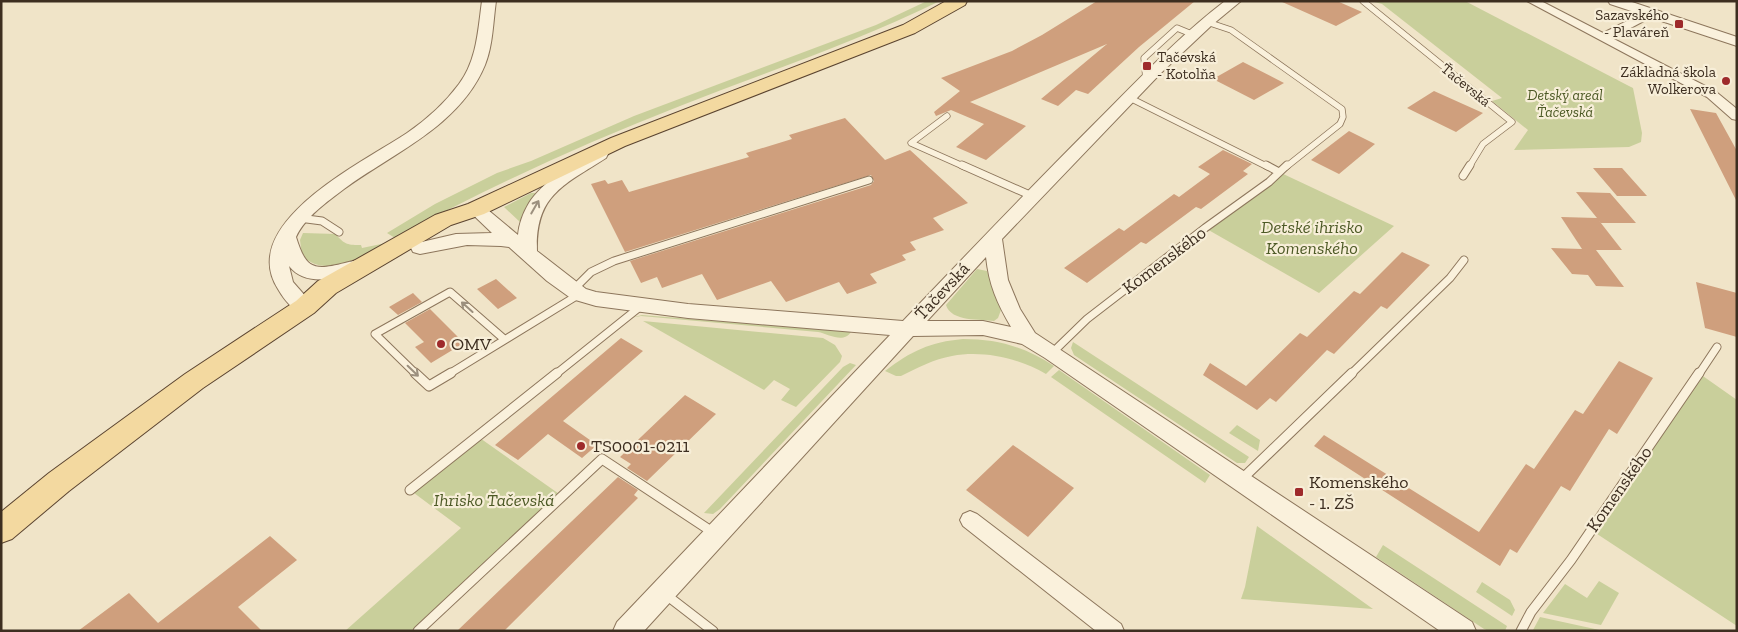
<svg xmlns="http://www.w3.org/2000/svg" width="1738" height="632" font-family="'Zilla Slab',serif">
	<rect width="100%" height="100%" fill="#f0e4c8"/>
	<path fill="#c9cf9b" d="M927,1H940C856,42 767,72 680,106C582,144 487,188 395,238L387,233L435,204L497,173L531,161L634,116L876,25Z
		M1371,1H1465L1627,85L1633,88L1642,133L1641,142L1629,147L1514,150L1528,130L1492,101L1502,98L1382,4Z
		M1279,172L1394,226L1319,293L1205,228Z
		M531,193H536L524,211L520,222L504,207Z
		M303,233L336,234C344,245 349,245 361,245L362,248L386,243C361,257 327,279 302,256L300,240Z
		M977,269L987,271L1001,310L998,318L994,321C981,319 951,322 946,305Z
		M642,315L851,332C843,344 829,334 818,332L641,316L630,318Z
		M643,321L823,338L835,345L842,356L840,362L796,407L781,400L790,389L774,380L764,390Z
		M963,339C998,339 1025,347 1054,366L1046,374C1018,358 983,350 952,356C934,359 917,368 901,376H896L885,371C911,351 930,342 963,339Z
		M1073,342L1249,457L1245,463H1237L1074,355L1071,348Z
		M850,363L856,365L720,509L713,514L704,513L843,367Z
		M1059,370L1210,475L1205,483L1051,377Z
		M1700,374L1737,400V626L1591,530Z
		M1237,425L1260,440L1258,451L1229,433Z
		M477,436L562,496L418,631H345L461,528L410,490Z
		M1257,526L1373,609L1241,599L1245,587Z
		M1383,545L1507,626L1505,631H1489L1484,629L1376,557Z
		M1599,581L1619,593L1601,625L1543,613L1565,584L1587,598Z
		M1482,582L1510,600L1515,610L1512,616L1476,592Z
		M1540,617L1604,631H1534L1533,630Z"/>
	<path fill="#cf9f7d" d="M1097,1H1195L1139,47L1088,94L1076,90L1058,106L1041,99L1107,44L970,102L1026,126L986,160L956,147L984,124L951,110L936,116L934,112L960,91L941,78L1012,51L1042,35Z
		M1280,1H1337L1362,12L1336,26Z
		M1243,62L1284,83L1254,100L1213,79Z
		M1434,91L1483,113L1456,132L1407,108Z
		M1690,109L1716,113L1737,151V202Z
		M845,118L885,160L910,150L968,203L933,218L944,230L910,242L916,250L902,255L906,260L870,274L877,283L847,294L839,282L786,302L771,281L717,300L702,274L662,288L657,277L641,283L630,261L871,185L874,181L871,175L625,252L591,184L605,180L608,184L622,180L629,192L749,157L746,153L792,139L789,135Z
		M1349,131L1375,144L1339,174L1311,160Z
		M1223,150L1252,164L1243,171L1248,174L1201,209L1196,207L1146,244L1141,242L1087,283L1064,268L1119,228L1124,231L1174,194L1179,197L1210,174L1198,167Z
		M1593,168H1622L1647,196H1617Z
		M1576,192L1610,193L1636,223H1601Z
		M1561,217L1597,218L1622,250H1596L1624,287L1596,286L1588,275L1572,274L1551,248L1582,249Z
		M1402,252L1430,265L1387,309L1381,306L1334,354L1327,350L1276,402L1270,398L1257,410L1203,375L1210,363L1246,386L1300,333L1307,337L1354,291L1360,294Z
		M496,279L517,298L498,309L477,289Z
		M1696,282L1737,293V337L1705,328Z
		M413,293L422,302L398,315L389,307Z
		M430,309L464,343L431,363L415,347L424,342L405,323Z
		M621,338L643,351L563,421L597,445L582,458L548,434L518,460L495,445Z
		M1619,361L1653,378L1617,434L1609,429L1570,491L1561,486L1517,553L1510,549L1500,566L1314,446L1324,435L1479,532L1526,464L1534,469L1575,410L1583,414Z
		M685,395L716,414L647,481L627,468L631,464L620,457Z
		M1013,445L1074,488L1028,537L966,490Z
		M618,477L638,490L634,495L638,498L504,631H457Z
		M270,536L297,560L238,607L262,631H78L129,593L158,623Z"/>
	<g fill="none" stroke-linecap="round" stroke-linejoin="round">
		<defs>
			<path id="service-far2" d="M1363,1L1512,122L1483,144L1469,167
				M1207,22L1231,30L1342,109L1343,117L1340,124L1286,167
				M1146,80L1144,58L1177,28L1194,35
				M1128,97L1268,167
				M947,116L911,143L965,167"/>
			<path id="service-far1" d="M962,165L1032,196
				M1266,165L1279,172
				M1463,176L1470,165
				M299,218L322,221L339,232
				M573,290L591,272L614,261L869,180
				M1052,353L1087,319L1205,228L1269,182L1287,165
				M416,374L375,334L450,292L504,339
				M449,374L578,295
				M556,374L641,306
				M1351,374L1450,278L1464,260
				M1699,374L1717,347"/>
			<path id="service" d="M415,373L429,386L451,373
				M1242,479L1352,373
				M410,490L557,373
				M665,594L713,631
				M418,631L602,459L714,533
				M1521,631L1531,612L1571,560L1699,373"/>
			<path id="minor" d="M1527,1H1541L1603,33L1647,11H1655L1657,13L1655,15L1612,38L1715,91L1737,109V120L1732,119L1707,97Z
				M970,511L977,514L1121,624L1124,631H1096L963,526L960,520L963,514Z"/>
			<path id="tertiary" d="M482,1H496C493,22 493,45 485,65C460,126 393,153 344,189C327,202 305,217 296,237C306,269 313,271 345,263C353,261 357,259 365,261L367,266L365,271C341,277 307,289 289,266L293,282L315,307L312,312C297,317 285,301 278,289C236,223 364,162 407,133C426,120 445,103 459,84C477,60 478,30 482,1Z
				M1225,1H1241L1212,25L1161,73L1002,239L1008,280L1020,309L1035,333L1472,622L1476,631H1440L1045,358L1022,344L983,335L913,336L644,631H613L617,622L890,335L688,318L596,306L572,299L547,281L509,247L501,246L467,245L420,254L413,252L411,248L413,244L456,234L492,233L467,209L470,205L476,203L482,205L518,235C519,224 523,213 529,203C539,186 587,146 606,150L608,154L606,158C564,185 535,195 537,251L586,289L596,292L688,304L903,321C967,254 1030,188 1095,123C1137,81 1178,37 1225,1ZM986,257C989,285 997,303 1011,327L983,321H927Z
				M1608,1H1629L1737,37V46L1610,4Z"/>
			<path id="primary" d="M946,1H967L965,5L915,33L625,146L484,214L451,225L336,293L314,313L203,388L69,491L12,539L1,543V512L49,473L185,374L296,301L318,281L435,215L468,204L611,138L903,25Z"/>
		</defs>
		<use href="#service-far2" stroke="#8d765c" stroke-width="7"/>
		<use href="#service-far1" stroke="#8d765c" stroke-width="9"/>
		<use href="#service" stroke="#8d765c" stroke-width="11"/>
		<use href="#minor" stroke="#8d765c" stroke-width="2"/>
		<use href="#tertiary" stroke="#8d765c" stroke-width="2"/>
		<use href="#primary" stroke="#5b4430" stroke-width="2"/>
		<use href="#service-far2" stroke="#faf1dc" stroke-width="5.5"/>
		<use href="#service-far1" stroke="#faf1dc" stroke-width="7"/>
		<use href="#service" stroke="#faf1dc" stroke-width="9"/>
		<use href="#minor" fill="#faf1dc" fill-rule="evenodd"/>
		<use href="#tertiary" fill="#faf1dc" fill-rule="evenodd"/>
		<use href="#primary" fill="#f3d9a0" fill-rule="evenodd"/>
	</g>
	<defs><path id="oneway-shaft" d="M-6 0H5M1.5-3L5.5 0L1.5 3" fill="none" stroke-width="1.6" stroke-linecap="round" stroke-linejoin="round" transform="scale(1.25)"/></defs>
	<g stroke="#9c907e">
		<use href="#oneway-shaft" transform="translate(535 207) rotate(-60)"/>
		<use href="#oneway-shaft" transform="translate(467 307) rotate(-138)"/>
		<use href="#oneway-shaft" transform="translate(413 371) rotate(44)"/>
	</g>
	<g fill="#9e2a2b" stroke="#f7eed8" stroke-width="2">
		<rect x="1674" y="19" width="10" height="10" rx="2.5"/>
		<rect x="1142" y="61" width="10" height="10" rx="2.5"/>
		<circle cx="1726" cy="81" r="5"/>
		<circle cx="441" cy="344" r="5"/>
		<circle cx="581" cy="446" r="5"/>
		<rect x="1294" y="487" width="10" height="10" rx="2.5"/>
	</g>
	<g text-anchor="middle" dominant-baseline="central" stroke-width="4.5" stroke-linejoin="round" paint-order="stroke">
		<g font-size="15" fill="#3d2e20" stroke="#f7eed8" text-anchor="end">
			<text x="1669" y="15">Sazavského<tspan x="1669" dy="17">- Plaváreň</tspan></text>
			<text x="1157" y="57" text-anchor="start">Tačevská<tspan x="1157" dy="17">- Kotolňa</tspan></text>
			<text x="1716" y="72">Základná škola<tspan x="1716" dy="17">Wolkerova</tspan></text>
		</g>
		<g font-size="15" fill="#3d2e20" stroke="#f7eed8">
			<text transform="translate(1466 85) rotate(39)">Ťačevská</text>
		</g>
		<g font-size="15" font-style="italic" fill="#4d5a26" stroke="#f7eed8">
			<text x="1565" y="95">Detský areál<tspan x="1565" dy="17">Ťačevská</tspan></text>
		</g>
		<g font-size="18" font-style="italic" fill="#4d5a26" stroke="#f7eed8">
			<text x="1312" y="227">Detské ihrisko<tspan x="1312" dy="21">Komenského</tspan></text>
			<text x="494" y="500">Ihrisko Ťačevská</text>
		</g>
		<g font-size="18" fill="#3d2e20" stroke="#f7eed8">
			<text transform="translate(1164 260) rotate(-37)">Komenského</text>
			<text transform="translate(942 291) rotate(-47)">Ťačevská</text>
			<text transform="translate(1619 489) rotate(-55)">Komenského</text>
		</g>
		<g font-size="18" fill="#3d2e20" stroke="#f7eed8" text-anchor="start">
			<text x="451" y="344">OMV</text>
			<text x="591" y="446">TS0001-0211</text>
			<text x="1309" y="482">Komenského<tspan x="1309" dy="21">- 1. ZŠ</tspan></text>
		</g>
	</g>
	<rect width="1738" height="632" fill="none" stroke="#3d2e20" stroke-width="5"/>
</svg>
